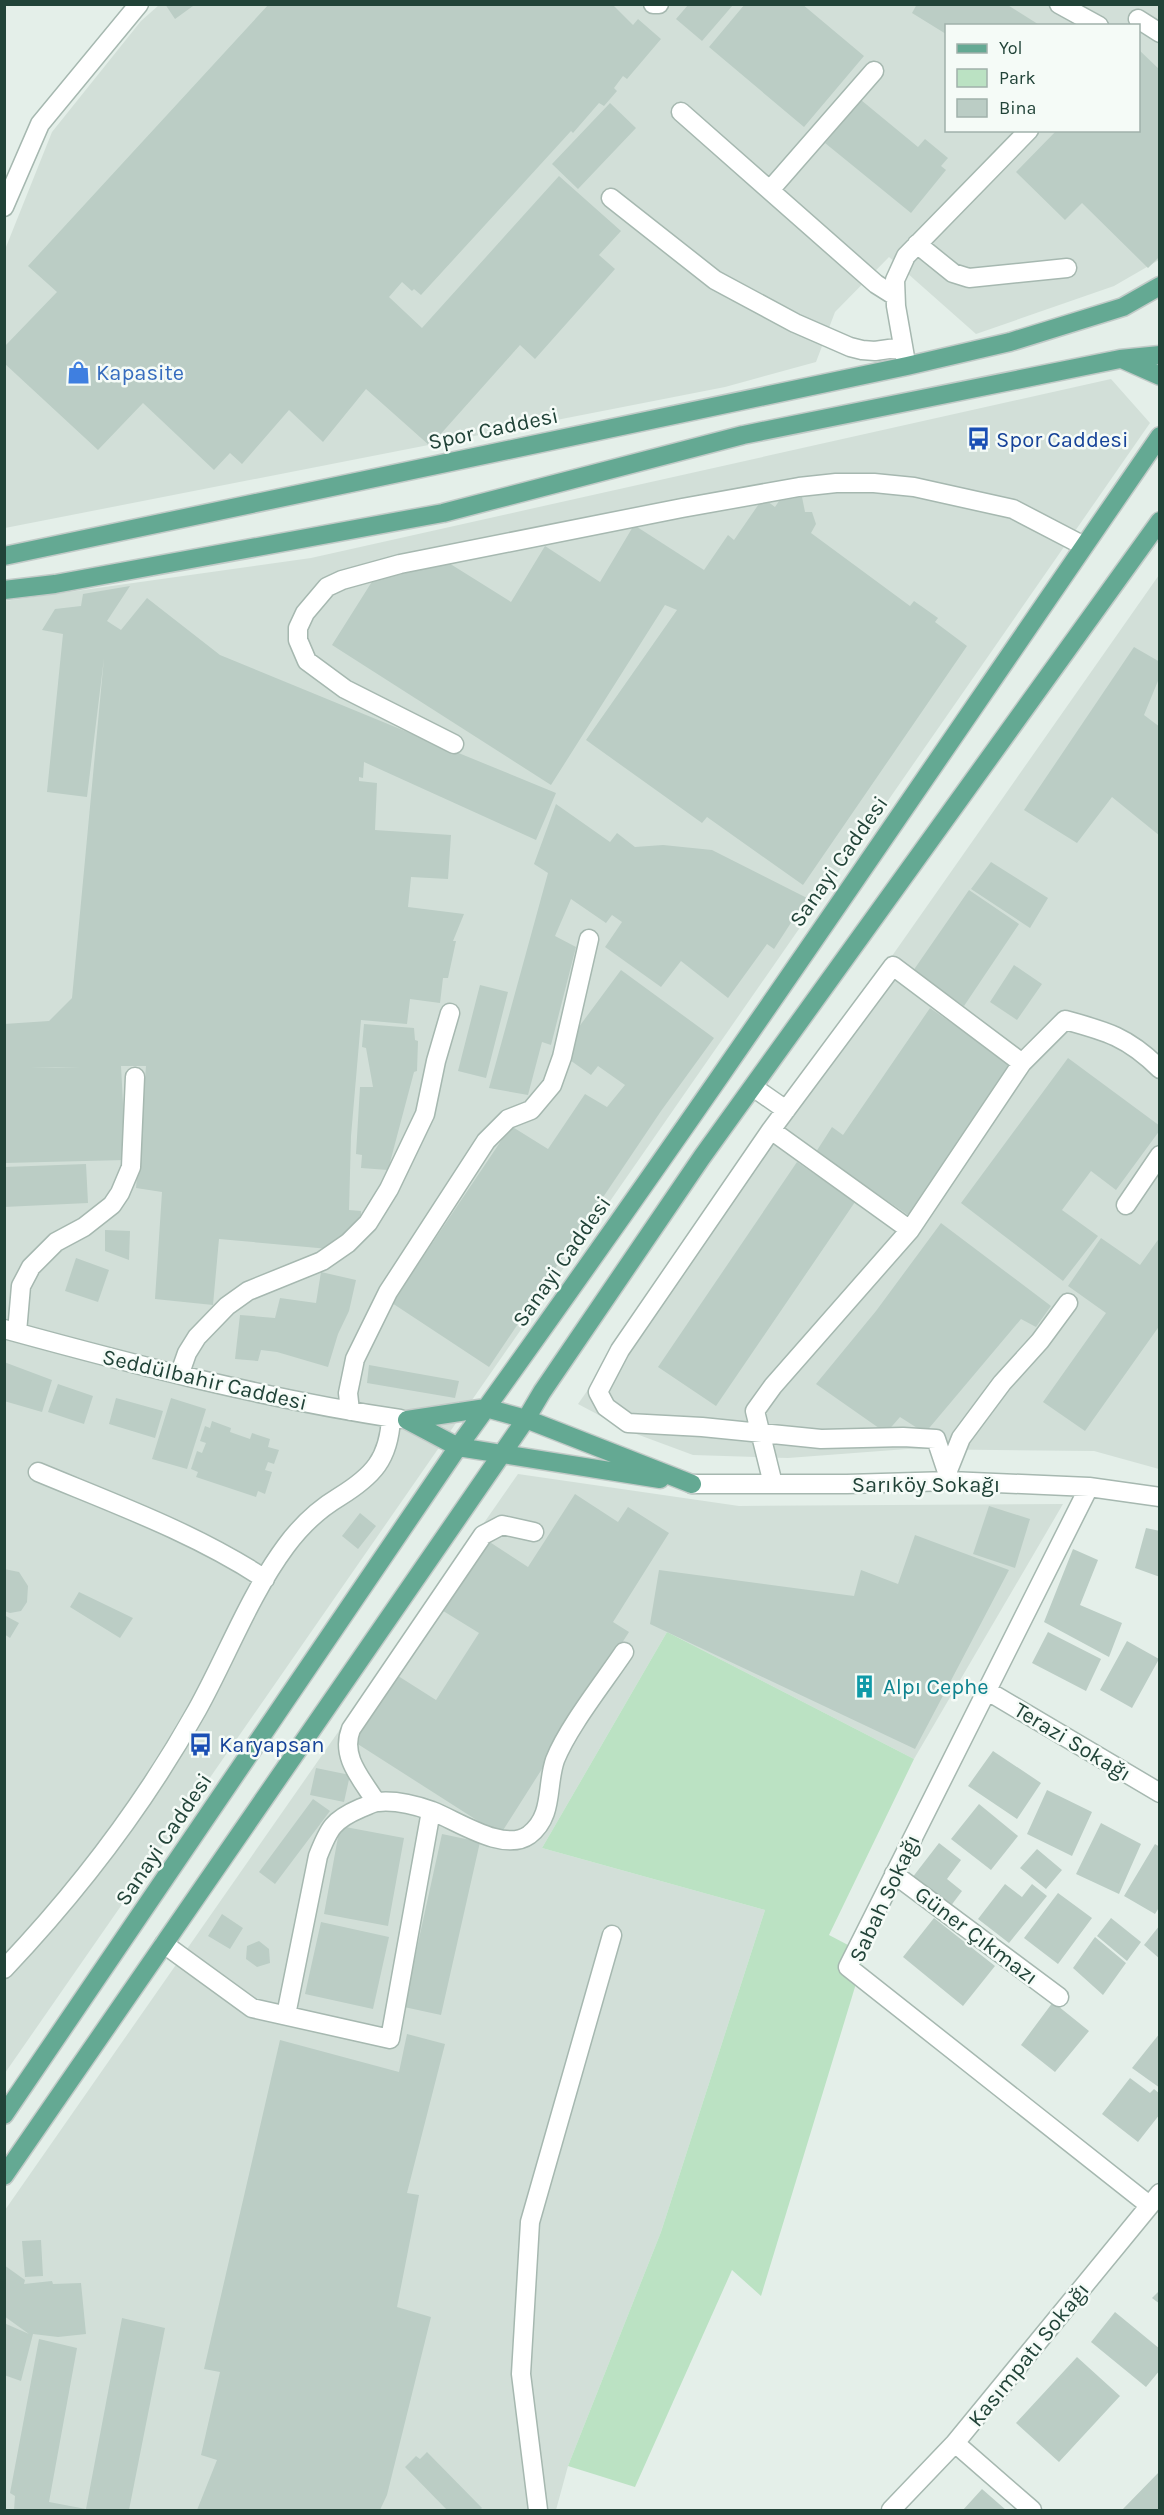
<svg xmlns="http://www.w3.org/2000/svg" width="1164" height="2515" font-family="Karla,sans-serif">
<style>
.built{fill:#d2dfd8;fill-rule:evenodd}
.green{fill:#bbe2c3}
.building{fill:#bbcdc5;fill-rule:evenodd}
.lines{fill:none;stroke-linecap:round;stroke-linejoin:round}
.minor-casing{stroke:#a6b8b0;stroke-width:21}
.major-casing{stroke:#c1cac7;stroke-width:21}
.minor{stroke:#fff;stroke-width:18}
.major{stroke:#64a993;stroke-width:18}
.labels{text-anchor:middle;stroke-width:5;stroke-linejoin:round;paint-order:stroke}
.shop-label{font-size:22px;fill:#366cbe;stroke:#f5fbf7;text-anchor:start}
.street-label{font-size:22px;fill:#214338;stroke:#f5fbf7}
.transit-label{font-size:22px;fill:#164399;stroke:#f5fbf7;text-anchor:start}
.culture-label{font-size:22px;fill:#0d838f;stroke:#f5fbf7;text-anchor:start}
</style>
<rect width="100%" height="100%" fill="#e4efe9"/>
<path class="built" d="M159,5H1159V260L1114,286L976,334L889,257L835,312L816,362L725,387L5,528L4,252L52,132L141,21ZM946,26H1138V130H946Z
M1111,379L1150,423L5,2073V601L311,558Z
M1159,575V1469L1094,1451L907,1449L788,1458L693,1455L631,1432L578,1404Z
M518,1474L739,1506L1063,1504L914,1759L667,1632L542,1848L765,1910L661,2232L568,2466L556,2510H5V2210Z"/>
<path class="green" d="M667,1632L914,1759L829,1935L865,1954L761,2296L732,2270L635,2487L568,2466L661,2232L765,1910L542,1848Z"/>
<path class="building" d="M165,4H192L193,6L175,19Z
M269,4H612L633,25L638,19L661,39L627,79L623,76L614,88L617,91L604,106L599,103L573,133L571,131L421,295L414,289L412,291L402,282L389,297L422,328L559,176L621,231L599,255L615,269L535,359L520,345L430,446L366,389L323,442L289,410L242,464L230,453L214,470L143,403L98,450L4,363V347L57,292L28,266Z
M745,4H802L864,56L804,127L709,47Z
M917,4H1006L1041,26H946V34L912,13Z
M688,5H733L702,41L676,19Z
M1138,49L1160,70V256L1148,268L1082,203L1065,220L1016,172L1057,130H1138Z
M861,100L918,147L925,139L948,158L941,166L946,170L911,213L825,143Z
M610,103L636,128L578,189L552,164Z
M802,497L805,512H812L816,524L811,533L910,606L914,601L938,618L935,622L967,646L803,885L707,817L702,823L586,740L677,610L665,605L551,785L332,645L373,580L440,566L444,560L511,602L545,546L600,582L634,525L704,570L728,535L734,540L763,498L775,507L779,501Z
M130,586L107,621L121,630L147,598L220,655L556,793L536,840L364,762L363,778L359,777V781L377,783L375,830L451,835L448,879L411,877L408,907L464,914L453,941H456L448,978H443L440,1003L410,999L407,1024L361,1020L351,1136L349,1210L361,1211V1222L329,1249L219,1239L213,1305L155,1299L162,1192L136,1188L146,1066H121L126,1160L4,1163V1024L49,1021L72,998L104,658L87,797L47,792L63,634L42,630L55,609L81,606L83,594ZM56,1067H81L30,1068Z
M1134,647L1160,662V676L1144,715L1160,727V836L1112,797L1077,843L1024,810Z
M556,804L610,842L617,833L635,847L663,845L712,850L807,898L774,949L767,944L728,998L681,961L661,987L605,947L622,922L612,915L606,923L571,899L555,936L576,947L551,1045L542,1042L528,1095L489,1088L548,873L534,864Z
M991,862L1048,898L1030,928L971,889Z
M969,890L1019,924L964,1006L913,971Z
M1014,965L1042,984L1017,1020L990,1002Z
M621,970L714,1038L661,1111L489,1367L392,1303L511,1126L548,1149L585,1094L607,1107L625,1085L598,1066L591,1075L567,1058V1043Z
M480,985L508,992L486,1078L458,1071Z
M930,1008L1014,1066L911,1217L816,1152L832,1127L843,1135Z
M364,1024L414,1028L415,1040L418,1041L417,1071L414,1072L388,1170L361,1168L362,1155L356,1154L360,1087H373L366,1048L362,1047Z
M1068,1058L1160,1126V1130L1116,1190L1091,1171L1062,1210L1098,1236L1063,1281L961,1203Z
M797,1162L855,1202L716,1406L658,1367Z
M86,1164L88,1203L4,1207V1167Z
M941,1223L1051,1306L1036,1327L1021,1319L925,1433L900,1417L886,1433L816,1384L876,1311Z
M105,1230L130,1231L129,1260L105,1251Z
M1160,1237V1325L1085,1431L1043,1402L1106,1313L1068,1286L1101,1238L1140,1265Z
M76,1258L109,1270L98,1302L65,1291Z
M321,1272L356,1280L349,1311L338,1334L328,1367L277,1352L261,1350L258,1361L235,1359L240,1315L275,1318L280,1298L316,1303Z
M4,1362L52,1380L42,1412L4,1401Z
M369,1365L459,1381L455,1398L367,1383Z
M58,1384L93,1396L84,1424L48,1412Z
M116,1398L163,1411L155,1438L109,1424Z
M171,1398L206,1409L187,1469L152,1459Z
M212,1421L231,1428L230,1432L250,1439L252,1433L270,1439L268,1447L279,1450L274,1464L268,1462L265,1470L272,1472L265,1494L258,1491L256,1497L196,1477L198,1472L191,1469L197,1451L202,1453L206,1443L200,1441L205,1426L210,1428Z
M575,1494L618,1522L628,1507L669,1533L613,1622L629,1632L500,1835L353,1741L395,1674L436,1700L479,1633L440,1609L485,1539L528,1567Z
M989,1506L1030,1519L1015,1568L973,1554Z
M360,1513L376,1526L358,1549L342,1536Z
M1146,1528L1160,1531V1577L1135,1568Z
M915,1535L1009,1570L915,1749L650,1624L659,1570L854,1596L861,1570L898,1584Z
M1073,1549L1098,1560L1080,1605L1122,1623L1109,1657L1044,1622Z
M4,1569L19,1572L28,1586L27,1602L21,1611L10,1613L4,1611Z
M79,1592L133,1618L120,1638L70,1607Z
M4,1615L19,1623L10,1638L4,1634Z
M1048,1632L1101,1659L1086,1691L1032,1663Z
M1127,1641L1159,1659L1132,1708L1100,1690Z
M993,1751L1041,1783L1017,1819L968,1786Z
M316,1768L350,1775L344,1802L310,1795Z
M1047,1790L1092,1812L1072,1856L1027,1834Z
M313,1799L330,1811L275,1884L259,1872Z
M979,1804L1018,1836L991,1870L951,1839Z
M1101,1823L1141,1844L1119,1894L1076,1874Z
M340,1826L404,1838L388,1926L324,1914Z
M442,1834L480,1842L441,2015L404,2007Z
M939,1843L961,1860L947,1879L962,1891L950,1907L912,1878Z
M1155,1844L1160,1847V1906L1155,1914L1124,1896Z
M1037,1849L1062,1870L1046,1889L1020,1868Z
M1005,1884L1022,1897L1032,1884L1047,1896L1009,1943L978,1919Z
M1058,1893L1092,1918L1058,1964L1024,1938Z
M222,1914L243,1928L230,1949L208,1936Z
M934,1918L995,1966L963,2006L903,1957Z
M1111,1918L1141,1942L1127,1961L1097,1936Z
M321,1922L389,1937L373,2009L305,1994Z
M1160,1925V1959L1144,1945Z
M1095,1937L1126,1963L1103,1995L1073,1968Z
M259,1941L269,1949L270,1963L257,1967L246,1959L247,1946Z
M1053,2002L1089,2031L1055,2072L1021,2045Z
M1160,2033V2088L1132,2068Z
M407,2034L445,2044L407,2193L419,2195L397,2307L431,2317L387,2495L380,2510H197L217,2460L201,2455L220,2372L204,2369L280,2040L399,2072Z
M1130,2078L1150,2093L1154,2089L1160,2094V2114L1138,2142L1102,2114Z
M41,2240L43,2276L25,2277L22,2241Z
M4,2265L25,2280L24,2284L52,2281L53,2284L81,2283L86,2334L58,2337L33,2334L21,2381L4,2375V2323L29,2334L4,2316Z
M1160,2290V2304L1152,2298Z
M1115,2312L1160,2349V2370L1146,2387L1091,2342Z
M122,2318L165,2328L129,2510H14L15,2496L10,2493L39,2339L77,2348L49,2502L86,2509Z
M1077,2357L1120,2396L1059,2462L1016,2423Z
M427,2452L482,2508L480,2510H447L405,2467L416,2456L420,2459Z
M1160,2471V2510H1122Z
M982,2489L1006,2510H963Z"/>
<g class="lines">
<defs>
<path id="minor" d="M653,4H659
M1059,4L1099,26
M1138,19L1160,33
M681,112L876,284L895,296
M770,190L874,71
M611,198L715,280L795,323L850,347L862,350L875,351L903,347
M4,207L40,124L139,4
M917,244L953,273L969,278L1067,268
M905,357L896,306L895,280L906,256L1029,130
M454,744L345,689L307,661L298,640V628L305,613L327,587L342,580L400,564L682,508L799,487L836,483H874L914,487L1013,509L1084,546
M753,1087L786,1110
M771,1130L910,1230
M1126,1205L1160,1155
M4,1329C135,1365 267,1399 400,1419
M17,1332L21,1286L31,1267L56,1242L84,1227L112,1205L120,1193L131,1167L135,1077
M180,1373L187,1353L197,1337L227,1306L248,1291L322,1261L348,1243L368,1223L389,1189L425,1114L436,1061L450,1013
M350,1411L348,1393L355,1359L388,1292L486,1141L508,1119L531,1110L552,1085L562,1057L589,939
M38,1472C115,1504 195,1533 265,1579
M947,1473L961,1438L1002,1383L1040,1341L1068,1303
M950,1481L936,1439L903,1437L821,1439L702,1427L628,1423L606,1407L598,1392L620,1350L771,1130L893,966L1022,1063
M692,1484H847L950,1481L1089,1487L1160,1497
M773,1484L755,1411L773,1386L910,1230L1022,1063L1065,1020C1106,1031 1128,1037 1160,1069
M1089,1487L848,1967L1149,2205
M986,1690L1160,1793
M376,1802C362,1779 340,1757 351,1729L483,1535L502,1525L534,1532
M894,1874L1059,1997
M164,1944L252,2008L390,2039L431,1811
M4,1969C79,1890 144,1805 197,1710C227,1656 249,1596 286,1546C300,1527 319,1509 339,1497C373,1476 389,1459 391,1418
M286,2015L318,1856C329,1828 333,1820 361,1808C367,1806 373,1802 378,1802C397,1800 415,1805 432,1811C458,1821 504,1853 529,1835C554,1816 546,1786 555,1760C568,1727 604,1682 624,1652
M955,2443L1032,2510
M538,2510L521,2374L530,2222L612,1935
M891,2510L955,2443L1160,2193"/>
<path id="major" d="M1124,360L1160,376
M4,556L907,366L1010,342L1123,307L1160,286
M4,590L55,584L443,513L743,435L1120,359L1160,355
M407,1420L486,1408L526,1419L692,1484
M407,1420L458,1447L660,1479
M4,2115L458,1447C698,1115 927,774 1160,436
M4,2176L526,1419L542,1392L702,1157L1160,521"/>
</defs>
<use href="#minor" class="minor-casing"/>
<use href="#major" class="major-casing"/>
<use href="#minor" class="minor"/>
<use href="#major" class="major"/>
</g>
<defs>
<symbol id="shop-bare" viewBox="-9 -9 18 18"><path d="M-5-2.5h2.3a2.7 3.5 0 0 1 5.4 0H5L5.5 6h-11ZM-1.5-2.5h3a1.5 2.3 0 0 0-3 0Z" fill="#3f7fe0" stroke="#f5fbf7" stroke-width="2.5" paint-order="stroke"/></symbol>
<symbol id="bus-bare" viewBox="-9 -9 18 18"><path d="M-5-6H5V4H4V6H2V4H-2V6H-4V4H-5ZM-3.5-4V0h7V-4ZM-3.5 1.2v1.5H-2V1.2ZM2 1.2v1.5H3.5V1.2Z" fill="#1a4fb4" stroke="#f5fbf7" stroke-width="2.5" paint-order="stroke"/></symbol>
<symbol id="building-bare" viewBox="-9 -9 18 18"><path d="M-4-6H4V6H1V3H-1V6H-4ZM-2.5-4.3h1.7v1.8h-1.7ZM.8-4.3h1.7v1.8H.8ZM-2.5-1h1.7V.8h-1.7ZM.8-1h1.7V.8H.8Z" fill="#0f9aa8" stroke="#f5fbf7" stroke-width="2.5" paint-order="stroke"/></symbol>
</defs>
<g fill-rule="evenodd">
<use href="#shop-bare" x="62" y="356" width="33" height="33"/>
<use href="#bus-bare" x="962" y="422" width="33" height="33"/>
<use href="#building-bare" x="848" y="1670" width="33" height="33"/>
<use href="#bus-bare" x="184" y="1728" width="33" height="33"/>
</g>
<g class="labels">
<g class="shop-label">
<text x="96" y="380">Kapasite</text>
</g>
<g class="street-label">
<text transform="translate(493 428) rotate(-12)" y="8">Spor Caddesi</text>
<text transform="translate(838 861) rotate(-55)" y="8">Sanayi Caddesi</text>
<text transform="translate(561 1261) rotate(-55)" y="8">Sanayi Caddesi</text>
<text transform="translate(205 1379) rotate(13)" y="8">Seddülbahir Caddesi</text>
<text x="926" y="1492">Sarıköy Sokağı</text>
<text transform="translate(1073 1741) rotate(31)" y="8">Terazi Sokağı</text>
<text transform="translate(163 1839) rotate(-56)" y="8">Sanayi Caddesi</text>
<text transform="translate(884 1898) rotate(-65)" y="8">Sabah Sokağı</text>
<text transform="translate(977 1935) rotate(37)" y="8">Güner Çıkmazı</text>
<text transform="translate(1028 2354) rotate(-51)" y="8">Kasımpatı Sokağı</text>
</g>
<g class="transit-label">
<text x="996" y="447">Spor Caddesi</text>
<text x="219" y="1752">Karyapsan</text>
</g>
<g class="culture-label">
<text x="883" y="1694">Alpı Cephe</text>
</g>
</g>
<rect width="1164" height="2515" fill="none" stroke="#214338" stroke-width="12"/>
<rect x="945" y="24" width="195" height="108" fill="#f5fbf7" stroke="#a0b1ab" stroke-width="1.5"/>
<rect x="957" y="44" width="30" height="9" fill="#64a993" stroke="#a0b1ab" stroke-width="1.5"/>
<text x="999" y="54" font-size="18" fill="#214338">Yol</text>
<rect x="957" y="69" width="30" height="18" fill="#bbe2c3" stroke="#a0b1ab" stroke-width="1.5"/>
<text x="999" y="84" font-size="18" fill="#214338">Park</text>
<rect x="957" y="99" width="30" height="18" fill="#bbcdc5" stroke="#a0b1ab" stroke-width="1.5"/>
<text x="999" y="114" font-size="18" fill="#214338">Bina</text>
</svg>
